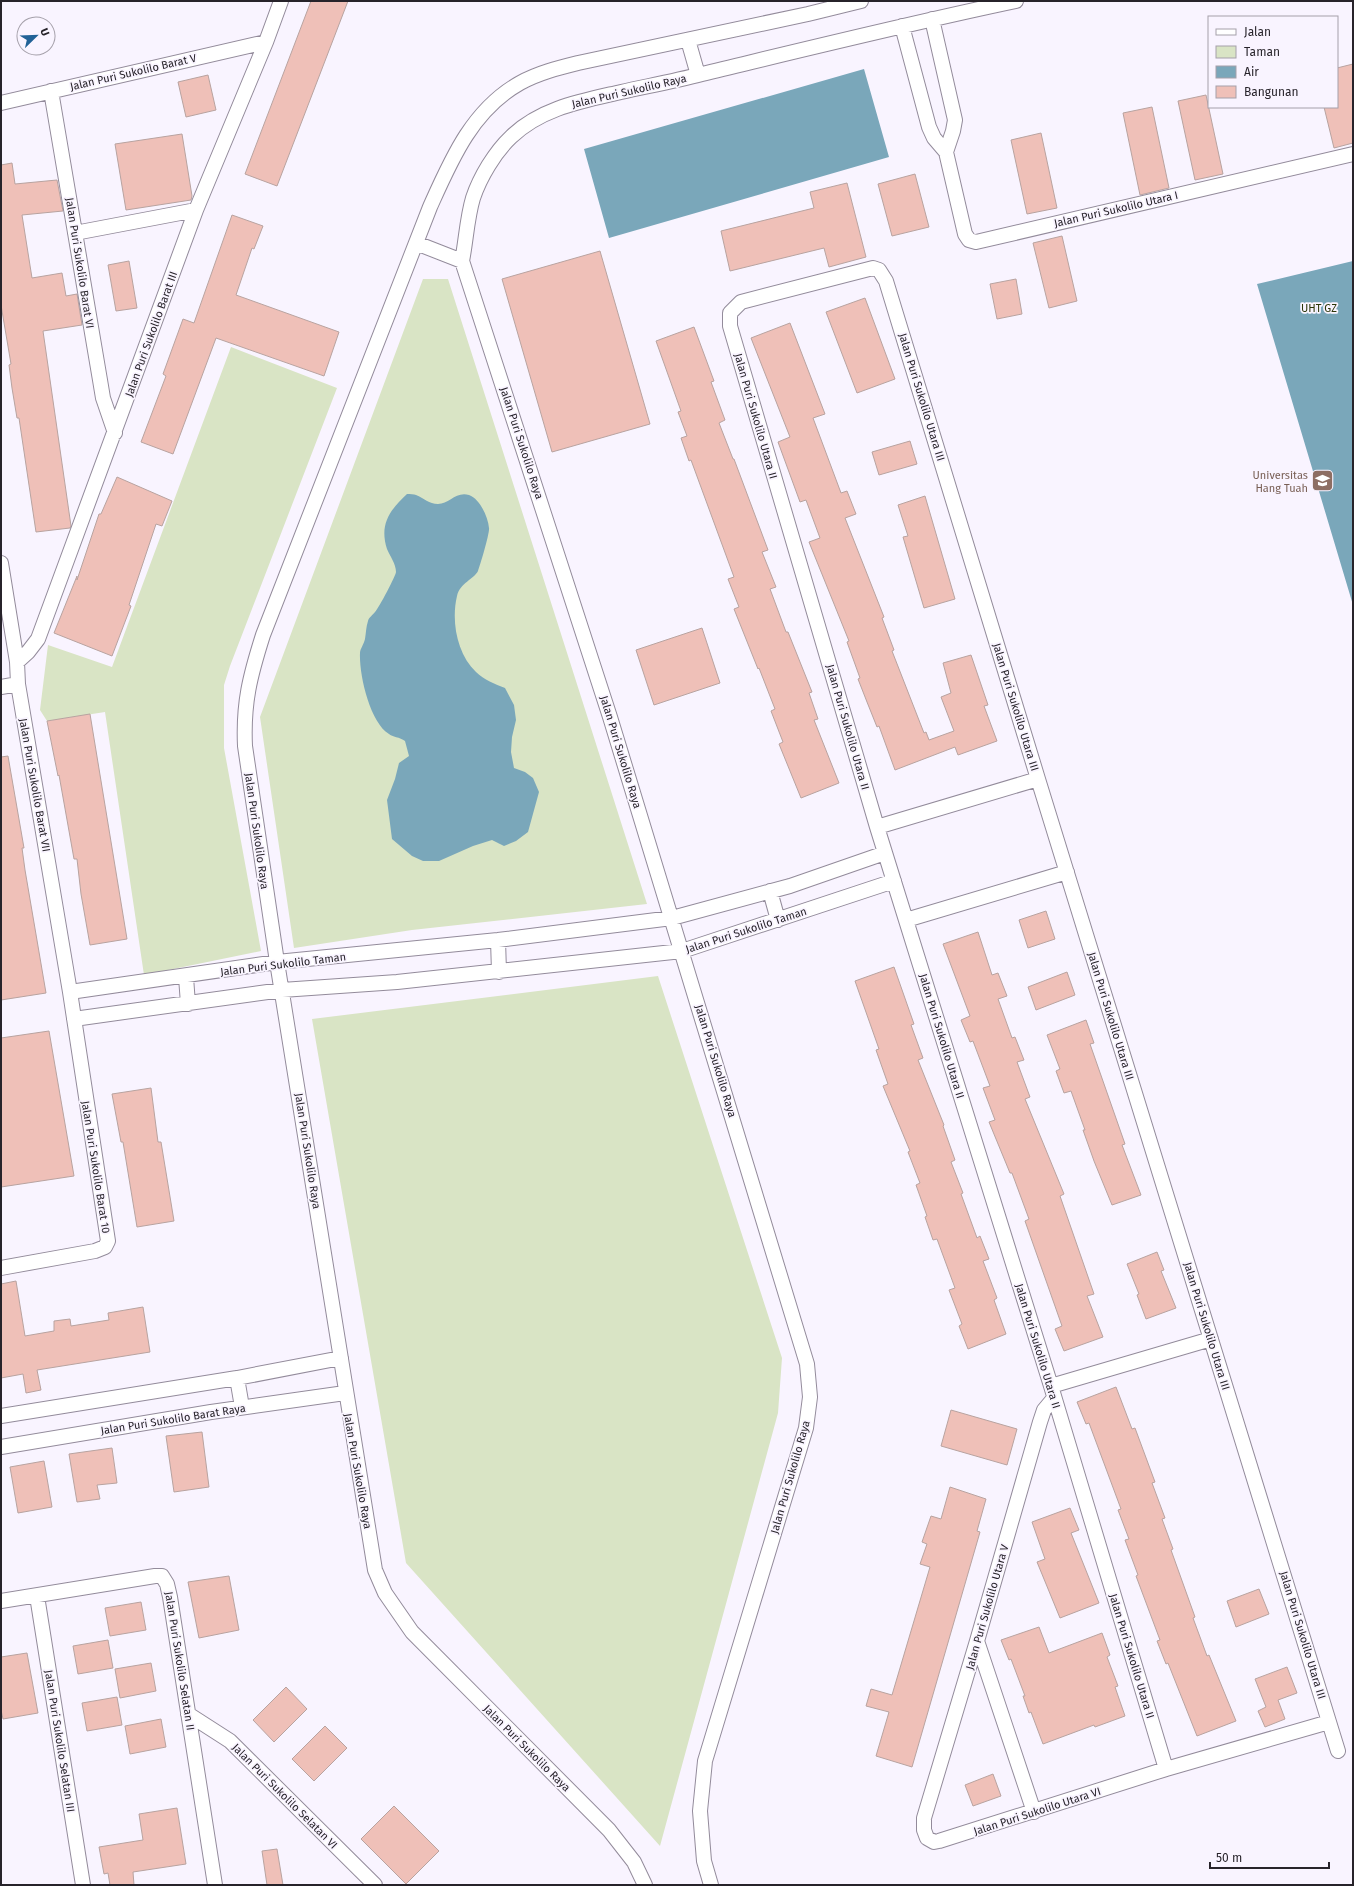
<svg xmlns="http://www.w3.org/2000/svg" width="1354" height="1886" font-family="'Fira Sans',sans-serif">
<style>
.green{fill:#d9e4c5}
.water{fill:#7aa7ba}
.building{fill:#efc0b8;stroke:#b8a3a0}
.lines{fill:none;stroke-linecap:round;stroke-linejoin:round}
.street-casing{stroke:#938b9b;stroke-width:16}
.street{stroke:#fff;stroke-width:14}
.labels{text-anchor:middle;stroke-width:3.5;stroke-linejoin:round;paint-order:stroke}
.street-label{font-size:11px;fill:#27232a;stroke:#f9f4ff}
.park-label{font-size:11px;fill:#2b3608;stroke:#f9f4ff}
.education-label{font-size:11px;fill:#785e54;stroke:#f9f4ff;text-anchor:end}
</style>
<rect width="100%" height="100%" fill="#f9f4ff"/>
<path class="green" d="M423,279H448L647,904L412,930L294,948L260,717Z
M231,347L337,388L230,666L224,685V748L261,951L144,975L105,712L47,721L40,710L48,645L112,667Z
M658,976L782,1358L778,1413L660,1846L406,1563L312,1019Z"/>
<path class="water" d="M864,69L889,157L609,238L584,149Z
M1353,261V605L1257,284Z
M407,494C410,494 414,494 416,495C424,498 429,504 438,504C449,504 456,491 469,495C480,499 488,517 489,528C490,532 480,566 478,571C474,579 460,583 457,596C451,621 457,654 476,672C484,680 495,684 505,688L514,705L516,720L512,737L511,752L514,768L525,772L533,778L539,792L528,832L516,841L504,846L492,840L473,846L439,861H423L412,856L392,839L387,800L395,779L399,763L409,756L405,741C400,737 392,737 389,734C370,722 359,675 360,653C360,649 364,644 365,639C366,633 366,627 368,621C369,617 373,615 375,612C379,608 396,575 396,572C396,564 390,556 387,549C379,524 390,510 407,494Z"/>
<path class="building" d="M311,1H348L277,186L245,174Z
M1353,64V143L1334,148L1324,107H1337V68Z
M208,75L216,110L186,117L178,82Z
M1206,95L1223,174L1195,180L1178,101Z
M1152,107L1169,188L1140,195L1123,113Z
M1041,133L1057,208L1027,214L1011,140Z
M182,134L192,196L191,200L126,210L115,144Z
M12,163L15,184L57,180L63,211L22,215L32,278L62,273L66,296L77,294L82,325L43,331L71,526L70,528L36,532L19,418H17L12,388L9,365L11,364L1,305V165Z
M915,174L929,227L892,236L878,184Z
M847,183L866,257L829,267L824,248L730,271L721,231L814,208L810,192Z
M232,215L263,226L254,249L252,248L236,295L339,332L324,376L216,338L173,454L141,442L166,376L163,374L183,319L194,323Z
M1062,236L1077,301L1049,308L1033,243Z
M600,251L650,424L552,452L502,279Z
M129,261L137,308L116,311L108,265Z
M1016,279L1022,314L997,319L990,284Z
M865,298L895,379L857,393L826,312Z
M790,323L825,414L813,418L841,493L847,491L856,514L845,518L884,617L882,618L894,650L892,651L924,733L926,732L929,740L954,731L941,697L951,693L943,663L971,655L988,705L984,706L997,741L958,755L955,747L895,770L879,726L877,727L867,702L858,679L860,678L847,642L849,641L809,542L820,538L806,500L800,502L778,442L790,437L751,338Z
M694,327L714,381L711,382L725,420L719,423L733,459H734L768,550L762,552L776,587L770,589L786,632H788L812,692L809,693L818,719L814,720L839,783L801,798L779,744L783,742L771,711L775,709L759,668L758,669L734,609L739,607L728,579L734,577L691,460L689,461L681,438L687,436L678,412L681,411L656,341Z
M910,441L917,464L879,475L872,452Z
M117,477L172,501L162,526L156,524L129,605L131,606L112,656L54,633L77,576V580L99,514H101Z
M925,496L955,599L924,608L903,537L908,536L898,505Z
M702,628L720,683L654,705L636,650Z
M90,714L127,939L90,945L81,894L77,859H74L59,775L58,776L47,721Z
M8,756L24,848H22L25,870L46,993L1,1000V757Z
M1046,911L1055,939L1028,948L1019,920Z
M978,932L992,975L998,973L1007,996L998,999L1012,1038L1015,1037L1024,1060L1017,1062L1030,1097L1025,1099L1064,1194L1060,1196L1094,1294L1087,1296L1103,1337L1064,1351L1055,1329L1062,1326L1025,1221L1029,1219L1012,1173H1010L989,1122L995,1120L983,1088L990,1086L973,1041L970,1042L961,1020L970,1016L943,944Z
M894,967L914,1024L911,1025L923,1058L918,1060L944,1125L943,1126L955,1160L951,1162L963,1193L961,1194L977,1238L980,1236L989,1259L983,1261L997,1298L994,1300L1006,1334L968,1349L959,1326L962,1324L949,1290L955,1288L937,1239L933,1240L925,1217L927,1216L916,1185L920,1183L908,1152L910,1151L883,1086L888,1084L876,1050L879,1049L855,981Z
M1067,972L1075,995L1036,1010L1028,987Z
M1086,1020L1094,1043L1090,1044L1125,1144L1122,1145L1141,1195L1112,1205L1094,1161L1083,1130H1085L1071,1091L1064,1093L1056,1071L1060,1069L1047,1035Z
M49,1031L74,1176L1,1187V1038Z
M151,1088L158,1142H161L174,1221L137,1227L123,1142H121L112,1094Z
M1157,1252L1164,1270L1161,1271L1176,1308L1146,1319L1137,1295L1139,1294L1127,1264Z
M16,1281L25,1336L54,1331V1321L70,1319L71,1326L109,1320L108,1313L143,1307L150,1352L37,1370L41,1390L26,1393L23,1374L1,1378V1284Z
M1116,1387L1132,1429L1135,1428L1155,1482L1152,1483L1165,1518L1162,1519L1173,1549L1171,1550L1195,1617L1193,1618L1207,1656L1209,1655L1236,1721L1197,1736L1168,1663L1166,1664L1157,1641L1160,1640L1136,1576L1138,1575L1125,1540L1129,1539L1118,1510L1121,1509L1089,1423L1086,1424L1077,1402Z
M951,1410L1017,1429L1007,1465L941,1446Z
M202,1432L209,1487L174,1492L166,1436Z
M112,1448L117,1483L97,1485L100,1499L77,1502L69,1454Z
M44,1461L52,1507L18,1513L10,1467Z
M950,1487L986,1499L977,1531L980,1532L912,1767L876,1756L889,1712L866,1706L871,1689L892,1695L930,1567L920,1564L927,1544L922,1542L931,1516L941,1519Z
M1070,1508L1079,1530L1071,1533L1099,1603L1060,1618L1037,1562L1045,1559L1032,1522Z
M229,1576L239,1630L199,1638L188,1582Z
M1259,1589L1269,1614L1236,1627L1227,1601Z
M141,1602L146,1630L110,1636L105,1608Z
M1039,1627L1049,1653L1102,1633L1110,1655L1107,1657L1118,1686L1115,1687L1125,1716L1095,1727L1094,1725L1043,1744L1031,1712L1029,1713L1023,1696H1025L1011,1659L1009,1660L1001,1640Z
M108,1640L113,1668L78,1674L73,1646Z
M27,1653L38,1713L3,1719L1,1710V1657Z
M151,1663L156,1691L120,1698L115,1669Z
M1287,1667L1297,1693L1278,1700L1285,1719L1265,1727L1258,1711L1266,1707L1255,1679Z
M286,1687L307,1709L274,1742L253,1720Z
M117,1697L122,1725L87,1731L82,1703Z
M161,1719L166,1747L130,1754L125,1726Z
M325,1726L347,1748L314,1781L292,1759Z
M993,1774L1001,1796L973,1806L965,1785Z
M394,1806L439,1851L406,1884L361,1839Z
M177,1808L186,1864L133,1872L134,1885H110L108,1873L104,1874L99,1847L143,1840L139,1814Z
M277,1849L283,1885H267L262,1851Z"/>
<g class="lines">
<defs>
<path id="street" d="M902,26L929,127L934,138L946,152L953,131L955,120L932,19
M688,40L698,75
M51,91L100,380L103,398L115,433
M1,103L266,42
M946,152L965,234L969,240L976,242L1353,154
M75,233L196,210
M416,243L462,261
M1,563L17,662L18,684L70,992L108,1241L105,1247L95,1251L1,1268
M17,662L28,652L38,639L196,210L266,42L281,1
M1,687L18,684
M877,827L1038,779
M770,891L778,920
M906,920L1067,872
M498,940L499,972
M186,977L188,1004
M70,992L277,962L498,940L672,918L790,886L885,853
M74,1019L282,990L397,982L682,951L894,881
M237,1378L242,1407
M1051,1386L1211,1339
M1054,1398L1044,1410L1040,1422L977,1641L924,1818V1830L927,1838L934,1842L939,1841L1166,1769L1329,1722
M1,1416L237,1378L341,1358
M1,1447L211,1412L345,1393
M37,1596L83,1885
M1,1601L155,1576H162L167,1584L170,1597L215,1885
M977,1641L1034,1812
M188,1714L230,1741L375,1885
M1166,1769L1051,1386L877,827L730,326V313L741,302L873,268L879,270L886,281L1038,779L1338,1751
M645,1885L634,1862L609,1830L412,1632L385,1593L375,1570L277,962L245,746C243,703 250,676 263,635L430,207C451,160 472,110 520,83C538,73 558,68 578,63L808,14L861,1
M711,1885L704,1861L700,1811L705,1761L806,1428L810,1397L807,1364L610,717L462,261C466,241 467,218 473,198C480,177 495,152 511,137C541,108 582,101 621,92C648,86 675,81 702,74C806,49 911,23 1016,1"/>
</defs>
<use href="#street" class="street-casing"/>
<use href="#street" class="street"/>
</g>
<defs>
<symbol id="university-square" viewBox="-11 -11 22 22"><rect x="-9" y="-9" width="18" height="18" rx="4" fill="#8d6e63" stroke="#f9f4ff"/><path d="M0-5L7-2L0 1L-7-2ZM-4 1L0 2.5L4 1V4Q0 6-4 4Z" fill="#fff"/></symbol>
</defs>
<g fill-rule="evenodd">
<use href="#university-square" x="1310" y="468" width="25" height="25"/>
</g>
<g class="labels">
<g class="street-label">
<text transform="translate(133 72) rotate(-13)" y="4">Jalan Puri Sukolilo Barat V</text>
<text transform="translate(629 91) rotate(-13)" y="4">Jalan Puri Sukolilo Raya</text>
<text transform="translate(1116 209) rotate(-13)" y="4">Jalan Puri Sukolilo Utara I</text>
<text transform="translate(80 263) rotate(81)" y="4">Jalan Puri Sukolilo Barat VI</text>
<text transform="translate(151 334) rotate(-70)" y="4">Jalan Puri Sukolilo Barat III</text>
<text transform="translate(922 397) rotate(73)" y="4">Jalan Puri Sukolilo Utara III</text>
<text transform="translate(756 416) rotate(74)" y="4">Jalan Puri Sukolilo Utara II</text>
<text transform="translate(522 443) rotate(72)" y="4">Jalan Puri Sukolilo Raya</text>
<text transform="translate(1016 707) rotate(73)" y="4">Jalan Puri Sukolilo Utara III</text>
<text transform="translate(848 727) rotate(74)" y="4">Jalan Puri Sukolilo Utara II</text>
<text transform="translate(621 752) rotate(73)" y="4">Jalan Puri Sukolilo Raya</text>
<text transform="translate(35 785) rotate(80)" y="4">Jalan Puri Sukolilo Barat VII</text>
<text transform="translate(257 831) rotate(82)" y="4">Jalan Puri Sukolilo Raya</text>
<text transform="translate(746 930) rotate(-18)" y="4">Jalan Puri Sukolilo Taman</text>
<text transform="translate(283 964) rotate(-7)" y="4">Jalan Puri Sukolilo Taman</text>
<text transform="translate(1111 1016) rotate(73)" y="4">Jalan Puri Sukolilo Utara III</text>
<text transform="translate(942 1036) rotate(73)" y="4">Jalan Puri Sukolilo Utara II</text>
<text transform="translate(716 1061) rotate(73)" y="4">Jalan Puri Sukolilo Raya</text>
<text transform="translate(308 1151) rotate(81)" y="4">Jalan Puri Sukolilo Raya</text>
<text transform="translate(96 1167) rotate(81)" y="4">Jalan Puri Sukolilo Barat 10</text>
<text transform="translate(1207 1326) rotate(73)" y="4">Jalan Puri Sukolilo Utara III</text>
<text transform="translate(1038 1346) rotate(73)" y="4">Jalan Puri Sukolilo Utara II</text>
<text transform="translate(173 1419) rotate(-9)" y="4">Jalan Puri Sukolilo Barat Raya</text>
<text transform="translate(358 1471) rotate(80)" y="4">Jalan Puri Sukolilo Raya</text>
<text transform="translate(790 1477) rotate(-74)" y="4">Jalan Puri Sukolilo Raya</text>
<text transform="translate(987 1607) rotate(-74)" y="4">Jalan Puri Sukolilo Utara V</text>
<text transform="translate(1303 1635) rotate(73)" y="4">Jalan Puri Sukolilo Utara III</text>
<text transform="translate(1132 1656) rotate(73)" y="4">Jalan Puri Sukolilo Utara II</text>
<text transform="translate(180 1661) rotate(81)" y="4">Jalan Puri Sukolilo Selatan II</text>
<text transform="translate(60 1741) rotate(81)" y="4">Jalan Puri Sukolilo Selatan III</text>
<text transform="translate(527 1748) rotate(45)" y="4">Jalan Puri Sukolilo Raya</text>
<text transform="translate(285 1796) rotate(45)" y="4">Jalan Puri Sukolilo Selatan VI</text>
<text transform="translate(1037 1811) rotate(-18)" y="4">Jalan Puri Sukolilo Utara VI</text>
</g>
<g class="park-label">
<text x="1319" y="312">UHT GZ</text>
</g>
<g class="education-label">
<text x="1308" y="479">Universitas<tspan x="1308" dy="13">Hang Tuah</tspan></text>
</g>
</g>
<rect width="1354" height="1886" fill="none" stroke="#27232a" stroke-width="4"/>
<rect x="1208" y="16" width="130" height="92" fill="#f9f4ff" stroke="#a5a0aa"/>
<rect x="1216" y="29" width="20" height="6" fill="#ffffff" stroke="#a5a0aa"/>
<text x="1244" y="36" font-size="12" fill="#27232a">Jalan</text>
<rect x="1216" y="46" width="20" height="12" fill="#d9e4c5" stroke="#a5a0aa"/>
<text x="1244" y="56" font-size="12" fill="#27232a">Taman</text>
<rect x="1216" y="66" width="20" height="12" fill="#7aa7ba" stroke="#a5a0aa"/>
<text x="1244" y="76" font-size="12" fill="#27232a">Air</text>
<rect x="1216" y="86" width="20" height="12" fill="#efc0b8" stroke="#a5a0aa"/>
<text x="1244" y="96" font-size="12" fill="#27232a">Bangunan</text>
<g transform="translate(36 36) rotate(67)"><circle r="19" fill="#f9f4ff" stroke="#a5a0aa"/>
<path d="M0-3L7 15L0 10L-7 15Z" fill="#216297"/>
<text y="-6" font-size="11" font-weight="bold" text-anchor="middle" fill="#27232a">U</text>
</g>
<path d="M1210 1862v6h119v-6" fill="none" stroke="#27232a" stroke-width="2"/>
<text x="1216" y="1862" font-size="12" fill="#27232a" stroke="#f9f4ff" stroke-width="3" paint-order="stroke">50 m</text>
</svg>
